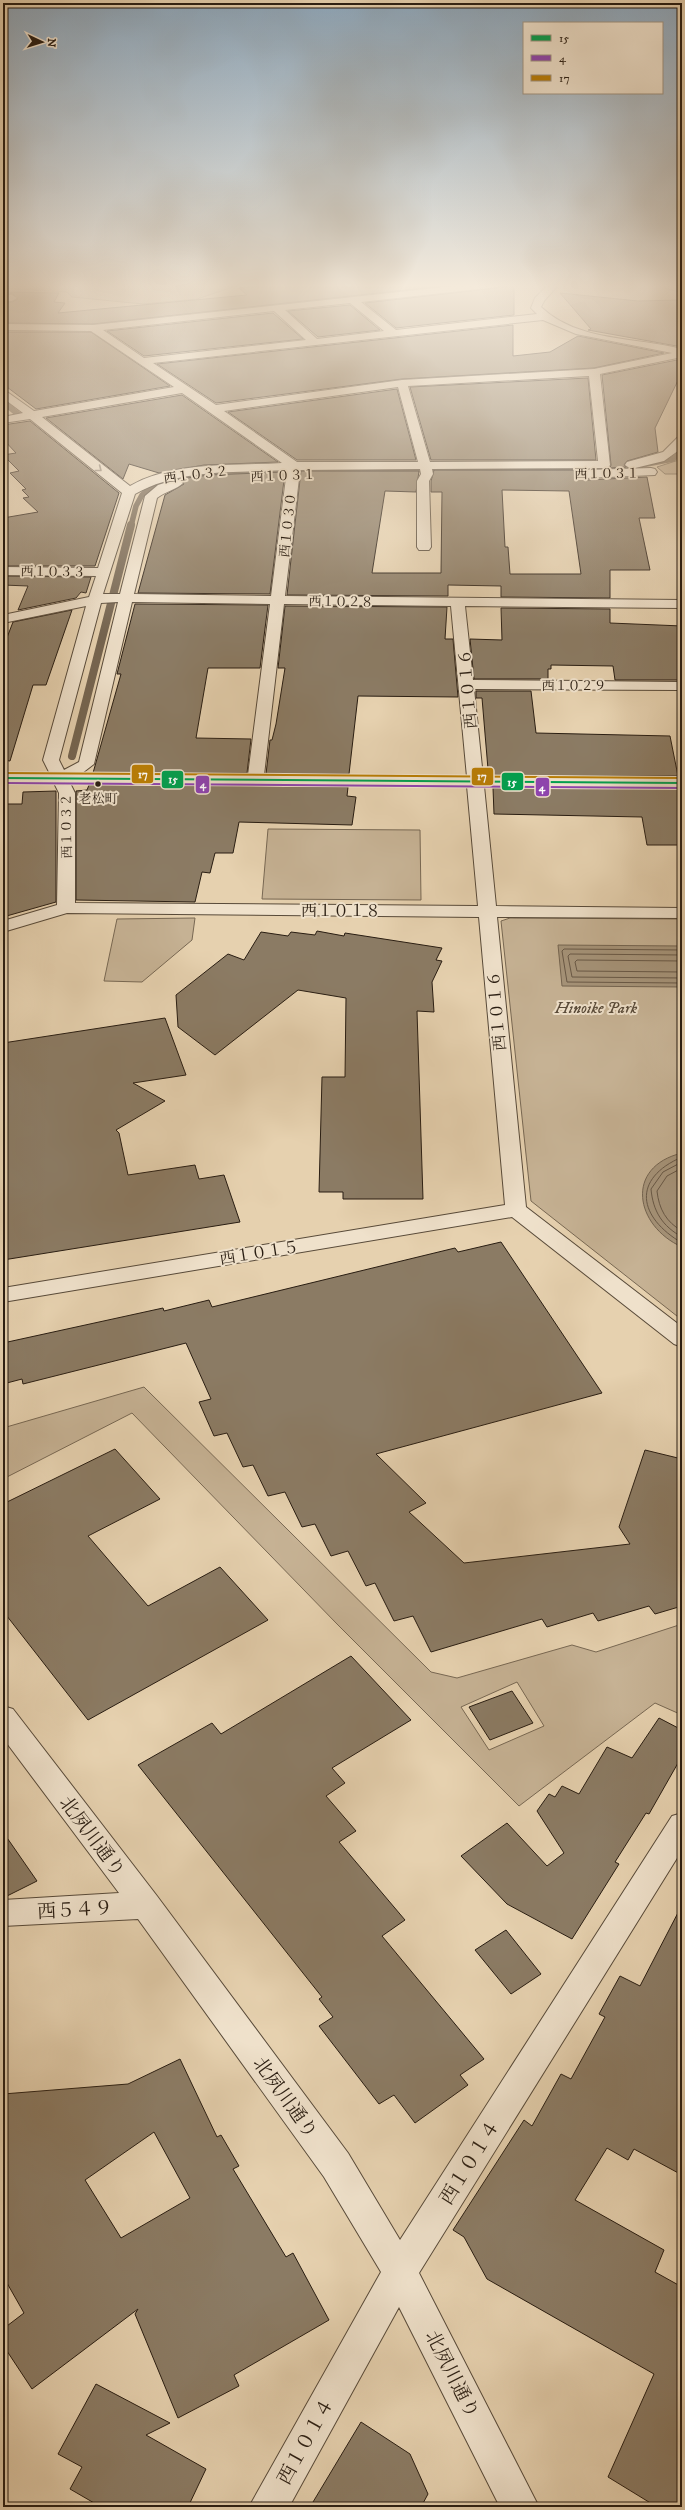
<svg xmlns="http://www.w3.org/2000/svg" width="685" height="2510" font-family="'IM FELL DW Pica','Noto Serif JP',serif">
<style>
.green{fill:#c6b294;stroke:#786853;fill-rule:evenodd}
.water{fill:#a6947a;stroke:#746450}
.lines{fill:none;stroke-linecap:round;stroke-linejoin:round}
.shore{stroke:#685846;stroke-width:1}
.stream-far1{stroke:#746450;stroke-width:5.5}
.stream{stroke:#746450;stroke-width:8}
.building{fill:#8b7b64;stroke:#291d12;fill-rule:evenodd}
.minor-casing{stroke:#584a39;stroke-width:2}
.minor{fill:#efe1cb;fill-rule:evenodd}
.bus-1-casing{stroke:#efe1cb;stroke-width:4}
.bus-2-casing{stroke:#efe1cb;stroke-width:4}
.bus-3-casing{stroke:#efe1cb;stroke-width:4}
.bus-1{stroke:#029f4e;stroke-width:2}
.bus-2{stroke:#8e44ad;stroke-width:2}
.bus-3{stroke:#b97d05;stroke-width:2}
.oneway{stroke:#968978}
.bus-dot{fill:#291d12;stroke:#efe1cb;stroke-width:1.5}
.labels{text-anchor:middle;stroke-width:4;stroke-linejoin:round;paint-order:stroke}
.far-street-label{font-size:13px;fill:#291d12;stroke:#efe1cb}
.far-bus-label{font-size:13px;fill:#291d12;stroke:#efe1cb}
.street-label{font-size:16px;fill:#291d12;stroke:#efe1cb}
.park-label{font-size:16px;font-style:italic;fill:#584a39;stroke:#efe1cb}
.near-street-label{font-size:19px;fill:#291d12;stroke:#efe1cb}
.line-badge{stroke:#efe1cb;stroke-width:1.5}
.badge-label{font-size:11px;text-anchor:middle;font-weight:bold;fill:#fff}
</style>
<rect width="100%" height="100%" fill="#e6d1af"/>
<filter id="stains"><feTurbulence type="fractalNoise" baseFrequency=".005" numOctaves="4"/><feColorMatrix values="0 0 0 0 .2 0 0 0 0 .09 0 0 0 0 .02 0 0 0 .5 -.17"/></filter>
<radialGradient id="worn" r=".72"><stop offset=".6" stop-color="#630" stop-opacity="0"/><stop offset="1" stop-color="#630" stop-opacity=".3"/></radialGradient>
<path class="green" d="M3,284H242L197,299L143,304L72,297L67,292L3,288Z
M682,459V474H665L657,467Z
M268,829L420,830L421,900L262,899Z
M195,918L192,940L142,982L104,981L117,919Z
M510,918L682,919V1320L531,1201L501,921Z
M144,1387L431,1672L457,1678L572,1645L596,1652L682,1624V1715L655,1703L519,1806L337,1624L132,1413L3,1479V1428ZM517,1682L544,1726L489,1750L461,1707Z"/>
<path class="water" d="M558,945L682,946V987L562,986Z
M682,1153V1247C635,1226 624,1167 682,1153Z"/>
<g class="lines">
<path class="shore" d="M682,950L564,949L562,951L567,982L682,983
M682,955L570,954L568,956L572,977L682,978
M682,961L577,960L575,962L577,971L682,972
M682,1157C631,1179 638,1217 682,1243
M682,1162L663,1172L651,1189C653,1211 662,1226 682,1237
M682,1168L667,1176L657,1191C659,1209 666,1222 682,1231"/>
<path class="stream-far1" d="M3,402L19,415
M131,526L136,506L142,495L150,488L192,476L315,470L621,469L673,459L682,452"/>
<path class="stream" d="M72,756L131,525"/>
</g>
<path class="building" d="M277,284H462L93,324L3,323V302H12L18,299L13,294L3,292L59,293L54,302L65,303L58,313L247,295L239,288Z
M503,284H514V315L396,328L365,303L497,288Z
M560,293L638,301L682,300V347L588,330L591,329Z
M350,305L380,330L318,337L288,311Z
M273,313L303,339L144,356L107,331Z
M513,325V356L550,352L578,336L664,353L594,368L402,379L216,403L157,364Z
M3,332H91L170,386L36,409L3,384Z
M682,359V372L655,428L658,452L627,461L624,465L626,467L610,468L611,465L602,375Z
M588,378L596,460H431L410,387Z
M397,389L416,460H297L228,412Z
M182,395L278,462L204,465L159,473L129,464L123,479L46,418Z
M30,421L119,493L95,566H3V518L38,512L23,498L29,497L22,490L26,489L10,473L19,471L3,455L16,453L3,439V425Z
M434,470H584L579,474L586,480L647,477L655,518H639L650,570H610V598L501,597V586L448,585V596L287,595L301,471H419L416,492L385,491L372,573H441L442,492H431V481ZM502,490L569,491L581,574H510L508,547H505Z
M285,472L270,594L138,593L165,495L184,484L180,479L209,475Z
M3,576L91,577L86,593L81,592L76,598L18,610L28,586L3,585Z
M135,604L268,605L260,668H208L196,738L251,739L247,773H93L121,674H117Z
M285,606L447,607L445,639H453L458,697L358,696L349,774H266L270,740H272L276,724L285,668H278Z
M501,608L610,609V623L682,626V680H615L613,666L551,665V669H548V679H474L470,639L502,640Z
M72,610L46,685H33L10,761L3,760V648L13,622Z
M476,691H531L536,733L670,736L678,776H493V769H488L482,698H476Z
M89,785L348,787L347,796L356,797L352,825L239,822L233,853H215L210,873L202,872L195,902L76,900V791L87,790Z
M493,788L680,789L682,845H647L642,817L494,814Z
M56,791V902L3,917V804H22L23,792Z
M317,931L344,936L345,933L442,948L436,960L442,961L432,982L434,1012L417,1011L423,1199H343V1192H319L322,1077H345L346,998L298,990L215,1055L178,1027L176,995L228,954L244,960L261,932L288,936L291,932L315,935Z
M165,1018L186,1075L133,1083L165,1101L116,1130L119,1133L128,1175L195,1165L199,1179L224,1175L240,1222L3,1260V1043Z
M501,1242L602,1393L376,1454L426,1503L409,1512L464,1563L630,1544L619,1527L645,1450L682,1459V1606L655,1614L649,1606L598,1621L593,1613L547,1627L542,1619L431,1652L413,1616L394,1621L375,1583L366,1586L348,1551L331,1556L315,1524L302,1527L285,1492L268,1496L253,1465L243,1467L227,1433L214,1436L199,1402L211,1399L186,1343L23,1384L22,1379L3,1384V1343L163,1308L164,1311L209,1300L212,1307L455,1248L458,1252Z
M115,1449L160,1499L88,1536L148,1606L220,1567L268,1620L88,1720L3,1611V1504Z
M351,1656L411,1720L332,1768L345,1783L326,1796L356,1831L339,1842L405,1920L382,1936L484,2059L460,2075L468,2085L415,2123L394,2095L379,2104L319,2026L333,2017L319,1999L322,1997L138,1765L212,1723L221,1734Z
M512,1691L533,1723L490,1740L469,1707Z
M659,1718L682,1730V1756L649,1814L646,1813L615,1862L619,1864L572,1939L507,1904L461,1856L507,1823L547,1866L564,1853L537,1811L549,1794L555,1797L562,1786L579,1794L607,1747L632,1758Z
M3,1832L37,1881L3,1898Z
M682,1905V2175L634,2149L628,2160L607,2148L575,2200L664,2250L655,2272L682,2287V2507H657L608,2477L654,2374L487,2279L464,2237L453,2230L524,2120L532,2126L561,2074L571,2079L605,2017L599,2014L620,1976L640,1986Z
M506,1930L541,1974L511,1994L475,1950Z
M180,2059L217,2137L221,2135L239,2166L233,2169L286,2257L293,2253L329,2320L234,2375L239,2386L178,2418L135,2314L138,2309L32,2389L3,2345V2329L24,2313L3,2276V2094L128,2084ZM154,2132L190,2198L121,2238L85,2180Z
M96,2384L170,2423L146,2435L206,2469L188,2507H101L70,2489L82,2467L58,2454Z
M361,2422L410,2454L428,2494L421,2507H310Z"/>
<g class="lines">
<defs>
<path id="minor" d="M473,284H502L497,287L361,302L396,330L537,314L531,308L535,298L549,284H559L544,301L541,307C577,342 637,337 682,349V357L600,374L610,465L608,468L432,469L433,474L429,481L431,547L429,550H419L417,547V481L421,474L420,469L300,470L285,596L682,600V608L465,606L473,680L682,682V690L474,689L483,777L682,778V788L484,786L496,906L682,908V918L497,917L526,1207L682,1327V1347L674,1344L512,1217L3,1302V1288L505,1205L479,917L67,913L3,932V921L57,905L59,793L54,783H3V773L50,774L43,760L86,606L3,623V615L89,597L96,576L3,575V567L98,568L122,493L30,419L3,423V417L23,413L3,398V389L34,411L174,387L91,331L3,330V324L93,325ZM350,303L384,331L317,339L285,310ZM274,311L306,340L144,358L103,330ZM543,320L576,334L672,353L594,369L402,380L216,405L153,363ZM589,376L598,461L430,462L408,386ZM398,387L418,462H297L224,411ZM182,393L282,463C232,466 174,461 130,486L42,417ZM287,470L271,596L134,594L157,498C164,492 178,489 183,483L177,479L158,485L145,496L120,594H103L135,494C180,468 237,473 287,470ZM118,602L79,762L64,770L59,760L101,603ZM132,602L270,604L248,775L81,774L94,764ZM284,604L451,606L467,777L264,775ZM70,783L467,786L478,906L75,903V793Z
M663,284L682,286V292L666,288Z
M3,295H12L17,298L12,301H3Z
M682,435V448L664,461L631,469L625,465L627,462L663,452L678,437Z
M651,468L655,469L657,472L655,475L586,478L580,474L586,470Z
M3,1706L13,1709L157,1896L348,2153L400,2240L672,1816L682,1813V1850L419,2273L539,2507H500L399,2307L289,2507H249L381,2272L324,2177L138,1919L3,1926V1900L119,1893L3,1738Z"/>
</defs>
<use href="#minor" class="minor-casing"/>
<use href="#minor" class="minor"/>
<defs>
<path id="bus-1" d="M3,778L682,783"/>
<path id="bus-2" d="M3,783L682,788"/>
<path id="bus-3" d="M3,773L682,778"/>
</defs>
<use href="#bus-1" class="bus-1-casing"/>
<use href="#bus-2" class="bus-2-casing"/>
<use href="#bus-3" class="bus-3-casing"/>
<use href="#bus-1" class="bus-1"/>
<use href="#bus-2" class="bus-2"/>
<use href="#bus-3" class="bus-3"/>
</g>
<defs><path id="oneway-chevron" d="M-2-3.5L2.5 0L-2 3.5" fill="none" stroke-width="1.6" stroke-linecap="round" stroke-linejoin="round"/></defs>
<use class="oneway" href="#oneway-chevron" transform="translate(99 469) rotate(38)"/>
<linearGradient id="sky" x2="0" y2="1"><stop stop-color="#8da7bc"/><stop offset="0.45" stop-color="#f4eadb"/><stop offset="1" stop-color="#f4eadb" stop-opacity="0"/></linearGradient>
<rect width="685" height="635" fill="url(#sky)"/>
<circle class="bus-dot" cx="98" cy="784" r="3.5"/>
<g class="labels">
<g class="far-street-label">
<text transform="translate(607 473) rotate(-1)" y="5">西１０３１</text>
<text transform="translate(196 474) rotate(-7)" y="5">西１０３２</text>
<text transform="translate(283 475) rotate(-2)" y="5">西１０３１</text>
<text transform="translate(287 525) rotate(-84)" y="5">西１０３０</text>
<text transform="translate(53 571) rotate(1)" y="5">西１０３３</text>
<text transform="translate(341 601) rotate(1)" y="5">西１０２８</text>
<text x="574" y="690">西１０２９</text>
<text transform="translate(66 826) rotate(-91)" y="5">西１０３２</text>
</g>
<g class="far-bus-label">
<text x="98" y="803">老松町</text>
</g>
<g class="street-label">
<text transform="translate(467 689) rotate(-95)" y="6">西１０１６</text>
<text x="341" y="916">西１０１８</text>
<text transform="translate(496 1011) rotate(-95)" y="6">西１０１６</text>
<text transform="translate(259 1252) rotate(-9)" y="6">西１０１５</text>
</g>
<g class="park-label">
<text x="596" y="1013">Hinoike Park</text>
</g>
<g class="near-street-label">
<text transform="translate(93 1836) rotate(53)" y="7">北夙川通り</text>
<text transform="translate(75 1909) rotate(-3)" y="7">西５４９</text>
<text transform="translate(286 2097) rotate(54)" y="7">北夙川通り</text>
<text transform="translate(469 2162) rotate(-58)" y="7">西１０１４</text>
<text transform="translate(453 2374) rotate(63)" y="7">北夙川通り</text>
<text transform="translate(305 2441) rotate(-61)" y="7">西１０１４</text>
</g>
</g>
<g class="line-badge">
<rect x="131" y="764" width="23" height="20" rx="4" fill="#b97d05"/>
<rect x="471" y="767" width="23" height="19" rx="4" fill="#b97d05"/>
<rect x="161" y="770" width="23" height="19" rx="4" fill="#029f4e"/>
<rect x="501" y="772" width="23" height="19" rx="4" fill="#029f4e"/>
<rect x="195" y="775" width="15" height="19" rx="4" fill="#8e44ad"/>
<rect x="535" y="777" width="15" height="20" rx="4" fill="#8e44ad"/>
</g>
<g class="badge-label">
<text x="143" y="778">17</text>
<text x="482" y="780">17</text>
<text x="173" y="783">15</text>
<text x="512" y="786">15</text>
<text x="203" y="788">4</text>
<text x="542" y="791">4</text>
</g>
<rect width="685" height="2510" fill="none" stroke="#e6d1af" stroke-width="16"/>
<rect x="4" y="4" width="677" height="2502" fill="none" stroke="#291d12" stroke-width="2"/>
<rect x="8" y="8" width="669" height="2494" fill="none" stroke="#291d12"/>
<rect x="523" y="22" width="140" height="72" fill="#efe1cb" stroke="#a09381"/>
<rect x="531" y="35" width="20" height="6" fill="#029f4e" stroke="#a09381"/>
<text x="559" y="42" font-size="12" fill="#291d12">15</text>
<rect x="531" y="55" width="20" height="6" fill="#8e44ad" stroke="#a09381"/>
<text x="559" y="62" font-size="12" fill="#291d12">4</text>
<rect x="531" y="75" width="20" height="6" fill="#b97d05" stroke="#a09381"/>
<text x="559" y="82" font-size="12" fill="#291d12">17</text>
<g transform="translate(42 42) rotate(94)" stroke="#efe1cb" stroke-width="3" paint-order="stroke">
<path d="M0-3L7 15L0 10L-7 15Z" fill="#291d12"/>
<text y="-6" font-size="11" font-weight="bold" text-anchor="middle" fill="#291d12">N</text>
</g>
<rect width="100%" height="100%" filter="url(#stains)"/>
<rect width="100%" height="100%" fill="url(#worn)"/>
</svg>
